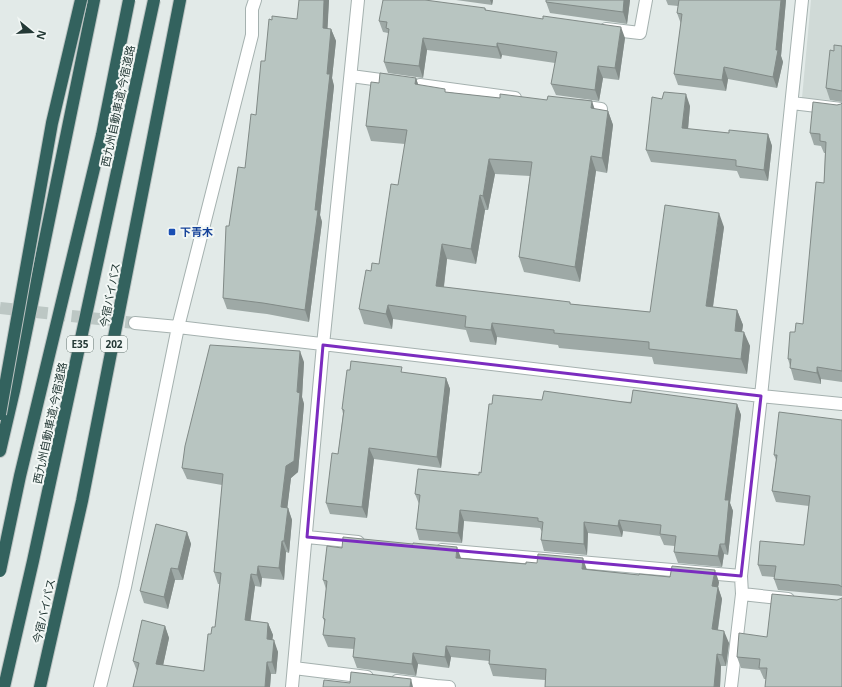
<svg xmlns="http://www.w3.org/2000/svg" width="842" height="687" font-family="'Open Sans','Noto Sans JP',sans-serif">
<style>
.built{fill:#d0dad7}
.lines{fill:none;stroke-linecap:round;stroke-linejoin:round}
.minor-tunnel{stroke:#bcc7c4;stroke-width:12;stroke-dasharray:12 6;stroke-linecap:butt}
.minor-casing{stroke:#a5b1af;stroke-width:14}
.highway-casing{stroke:#bdc4c3;stroke-width:14}
.minor{stroke:#fff;stroke-width:12}
.highway{stroke:#33625e;stroke-width:12}
.highway-bridge-casing{stroke:#bdc4c3;stroke-width:14;stroke-linecap:butt}
.highway-bridge{stroke:#33625e;stroke-width:12}
.wall{fill:#9ea9a6}
.shaded-wall{fill:#818a87}
.building{fill:#b8c5c1;stroke:#818a87}
.marked{fill:none;stroke:#7b2cbf;stroke-width:3;stroke-linejoin:round}
.transit-dot{fill:#1a4fb4;stroke:#f2f7f5;stroke-width:1.5}
.labels{text-anchor:middle;stroke-width:4;stroke-linejoin:round;paint-order:stroke}
.shield{fill:#f2f7f5;stroke:#62726f;stroke-width:1}
.shield-label{font-size:10px;font-weight:bold;fill:#243936}
.street-label{font-size:11px;fill:#243936;stroke:#f2f7f5}
.transit-label{font-size:11px;font-weight:bold;fill:#164399;stroke:#f2f7f5;text-anchor:start}
</style>
<rect width="100%" height="100%" fill="#e2eae8"/>
<path class="built" d="M811,0H842V101L802,98Z"/>
<g class="lines">
<path class="minor-tunnel" d="M0,308L135,323"/>
<defs>
<path id="minor" d="M606,29L640,33L646,0
M351,76L396,82
M420,85L515,98
M792,103L842,109
M579,106L601,109
M135,323L178,327L761,396L842,404
M307,537L358,542
M442,550L741,576
M742,594L788,599
M294,668L367,677
M397,681L436,686V687
M436,686L449,687
M100,687L125,587L178,327L252,35V9L255,0
M292,687L323,345L358,0
M731,687L742,594L741,576L761,396L802,0"/>
<path id="highway" d="M0,451L14,391L94,0
M40,687L82,501L180,0"/>
</defs>
<use href="#minor" class="minor-casing"/>
<use href="#highway" class="highway-casing"/>
<use href="#minor" class="minor"/>
<use href="#highway" class="highway"/>
<defs>
<path id="highway-bridge" d="M0,414L52,123L81,0
M0,571L20,476L102,135L129,0
M4,687L33,561L154,0"/>
</defs>
<use href="#highway-bridge" class="highway-bridge-casing"/>
<use href="#highway-bridge" class="highway-bridge"/>
</g>
<path class="wall" d="M329,0L327,29H331L336,41L332,78L334,86L320,215L322,222L309,322L267,314L227,309L223,298L229,226L245,168L256,115L265,61L297,19Z
M456,0H493L492,5Z
M630,0L627,24L550,13L546,2Z
M666,0H786L781,56L783,62L777,88L728,79L726,91L678,85L674,74L681,24L677,13L678,6L668,5Z
M485,8L486,10L625,38L619,80L603,78L599,101L556,95L551,84L555,63L502,55L501,59L427,50L423,78L388,73L384,62L389,34L388,33L383,32L379,21Z
M842,46V102L830,100L826,88L834,51Z
M416,78L418,85L446,92L608,111L613,125L607,173L596,171L580,282L524,272L519,257L530,176L495,174L488,210H485L476,264L447,259L444,287L571,304L650,312L724,227L713,307L737,310L743,325L742,331L750,346L747,374L654,364L652,357L559,348L558,345L497,337L496,345L470,342L466,330L393,319L392,329L364,324L359,309L371,271L379,264L398,185L405,144L371,141L366,126L379,83Z
M842,103V382L821,379V384L794,380L788,359L795,332L803,324L824,183L825,153H824L821,146L814,145L810,133L837,105L841,104Z
M690,106L688,129L729,133L768,134L772,146L768,181L740,178L737,171L651,162L646,150Z
M304,362L302,397L304,404L298,472L291,478L287,508H288L292,520L289,553L286,552L284,580L262,578L261,587L255,586L250,621L268,623L273,635L272,640L278,652L276,674H271L270,687H133L137,671L133,661L165,626L169,638L163,665L204,671L211,634L215,627L220,584H218L214,572L222,485L187,479L182,468Z
M350,370L404,373L446,378L450,389L441,468L374,459L367,518L330,514L326,503L338,454L343,414L342,409Z
M542,400L737,404L741,415L730,503L733,511L728,555L724,554L722,567L678,563L674,552L675,546L664,545L660,536L623,531L622,537L588,533L587,555L544,551L541,540L542,532L540,528L464,521L462,543L419,540L416,529L419,504L415,494L479,475L481,473L492,404Z
M842,420V596L778,590L774,579V577L762,576L758,565L804,545L809,506L776,502L772,491L776,460L774,455Z
M187,532L191,544L183,580H175L168,609L144,603L140,591Z
M461,558L526,564L587,569L639,575L719,582L718,587L722,599L718,630L729,643L726,666H721L720,687H545V680L493,676L489,664V661L451,657L449,668L418,664L416,676L357,668L353,657L354,649L328,647L323,635L325,623L323,618L326,589L323,580Z
M837,600L766,679H764L760,670L741,668L737,657L767,637Z"/>
<path class="shaded-wall" d="M324,0H329L327,40L323,28Z
M490,0H493L492,5Z
M624,0H630L627,24L623,12Z
M781,0H786L781,56L783,62L777,88L773,77Z
M621,27L625,38L619,80L615,68Z
M331,29L336,41L332,78L334,86L320,215L322,222L309,322L305,310Z
M423,38L427,50L423,78L419,66Z
M497,43L502,55L501,59L497,47Z
M598,66L603,78L599,101L595,90Z
M724,67L728,79L726,91L722,80Z
M416,78L421,93L415,84Z
M686,94L690,106L687,140L682,128Z
M592,101L597,116L591,108Z
M608,111L613,125L607,173L602,158Z
M768,134L772,146L768,181L764,170Z
M591,156L596,171L580,282L575,267Z
M489,159L495,174L488,210L483,196Z
M480,195L485,210L476,264L471,249Z
M719,213L724,227L711,320L706,306Z
M442,244L447,259L442,301L436,286Z
M388,305L393,319L392,329L386,314Z
M737,310L743,325L740,345L735,331Z
M492,323L497,337L496,345L491,330Z
M744,332L750,346L747,374L741,359Z
M300,351L304,362L302,397L304,404L298,472L291,478L286,519L281,507L286,466L297,392Z
M817,367L821,379V384L817,373Z
M446,378L450,389L441,468L437,457Z
M737,404L741,415L730,503L733,511L728,555L725,544V500Z
M369,448L374,459L367,518L362,507Z
M288,508L292,520L289,553L284,541Z
M460,510L464,521L462,543L458,533Z
M619,520L623,531L622,537L618,526Z
M584,522L588,533L587,555L584,544Z
M187,532L191,544L183,580L178,569Z
M282,541L286,552L284,580L279,568Z
M720,544L724,554L722,567L718,556Z
M457,547L461,558H456Z
M583,558L587,570L582,569Z
M258,566L262,578L261,587L257,575Z
M171,568L175,580L168,609L164,597Z
M715,570L719,582L716,598L712,586Z
M251,574L255,586L249,632L245,620Z
M718,587L722,599L716,641L712,629Z
M268,623L273,635L271,651L267,639Z
M165,626L169,638L161,675L156,664Z
M724,631L729,643L726,666L722,655Z
M274,640L278,652L276,674L272,662Z
M446,646L451,657L449,668L445,657Z
M413,653L418,664L416,676L412,664Z
M717,654L721,666L720,687H714Z
M267,662L271,674L270,687H265Z
M411,679L413,687H410Z"/>
<path class="building" d="M299,0H324L323,28L331,29L327,74H330L315,210H318L305,310L263,303L223,298L226,226H229L238,167L245,168L251,114L256,115L261,61H265L269,19L272,20V16L297,19Z
M383,0H425L485,8V10L543,19V16L621,27L615,68L598,66L595,90L551,84L557,52L497,43V47L423,38L419,66L384,62L389,29L386,28L387,22L379,21Z
M546,0H624L623,12L546,2Z
M679,0H781L776,50H778L773,77L724,67L722,80L674,74L682,14L677,13Z
M834,45L842,46V91L826,88L830,50L834,51Z
M380,73L416,78L415,84L445,89V92L500,98V94L547,100L548,96L592,101L591,108L608,111L602,158L591,156L575,267L519,257L532,162L489,159L483,196L480,195L471,249L442,244L436,286L570,302V304L650,312L665,205L719,213L706,306L737,310L735,331L744,332L741,359L649,349V342L554,333V330L492,323L491,330L465,327L466,316L388,305L386,314L359,309L366,270L371,271L372,263L379,264L391,184L398,185L407,130L366,126L371,82L379,83Z
M664,92L686,94L682,128L729,133V130L768,134L764,170L736,166V160L646,150L652,97L662,99Z
M813,102L837,105L841,104L842,103V371L817,367V373L790,368L791,359H788L790,332H795L796,323L803,324L816,182L824,183L826,142L820,141V134L810,133Z
M210,345L300,351L297,392L300,393L294,461L286,466L281,507L288,508L284,541H282L279,568L258,566L257,575L251,574L245,620L268,623L267,639L274,640L272,662H267L265,687H133L139,663L133,661L142,620L165,626L156,664L204,671L208,634H211L212,627H215L221,573L214,572L223,474L182,468L185,446Z
M351,361L402,367L401,372L446,378L437,457L369,448L362,507L326,503L332,453L338,454L344,410L342,409L347,370H350Z
M633,390L737,404L725,500H729L725,544H720L718,556L674,552L676,536L660,534L661,525L619,520L618,526L584,522V544L541,540L543,522L538,521V518L460,510L458,533L416,529L420,495L415,494L418,469L479,475V472L481,473L489,404H492L493,395L542,400L544,391L631,403Z
M779,412L842,420V587L839,585L774,579L776,566L758,565L760,541L804,545L810,496L772,491L777,455H774Z
M156,524L187,532L178,569L171,568L164,597L140,591Z
M343,537L413,544V543L457,547L456,558L526,564V562L537,563L538,554L583,558L582,569L639,575V574L670,577L672,566L715,570L712,586L718,587L712,629L724,631L722,655L717,654L714,687H545L546,669L489,664L490,650L446,646L445,657L413,653L412,664L353,657L355,638L323,635L325,619L323,618L327,581L323,580L327,546L342,548Z
M772,594L837,600L842,598V687H765L767,668H759L760,659L737,657L739,633L767,637Z
M351,672L411,679L410,687H323L324,680L350,683Z"/>
<path class="marked" d="M323,345L761,396L741,576L307,537Z"/>
<rect class="transit-dot" x="168" y="228" width="8" height="8" rx="2"/>
<g class="labels">
<g class="shield">
<rect x="67" y="336" width="26" height="16" rx="3"/>
<rect x="101" y="336" width="26" height="16" rx="3"/>
</g>
<g class="shield-label">
<text x="80" y="348">E35</text>
<text x="114" y="348">202</text>
</g>
<g class="street-label">
<text transform="translate(118 106) rotate(-78)" y="4">西九州自動車道;今宿道路</text>
<text transform="translate(110 295) rotate(-79)" y="4">今宿バイパス</text>
<text transform="translate(50 423) rotate(-78)" y="4">西九州自動車道;今宿道路</text>
<text transform="translate(44 611) rotate(-77)" y="4">今宿バイパス</text>
</g>
<g class="transit-label">
<text x="180" y="236">下青木</text>
</g>
</g>
<g transform="translate(32 32) rotate(108)" stroke="#f2f7f5" stroke-width="3" paint-order="stroke">
<path d="M0-3L7 15L0 10L-7 15Z" fill="#243936"/>
<text y="-6" font-size="11" font-weight="bold" text-anchor="middle" fill="#243936">N</text>
</g>
</svg>
